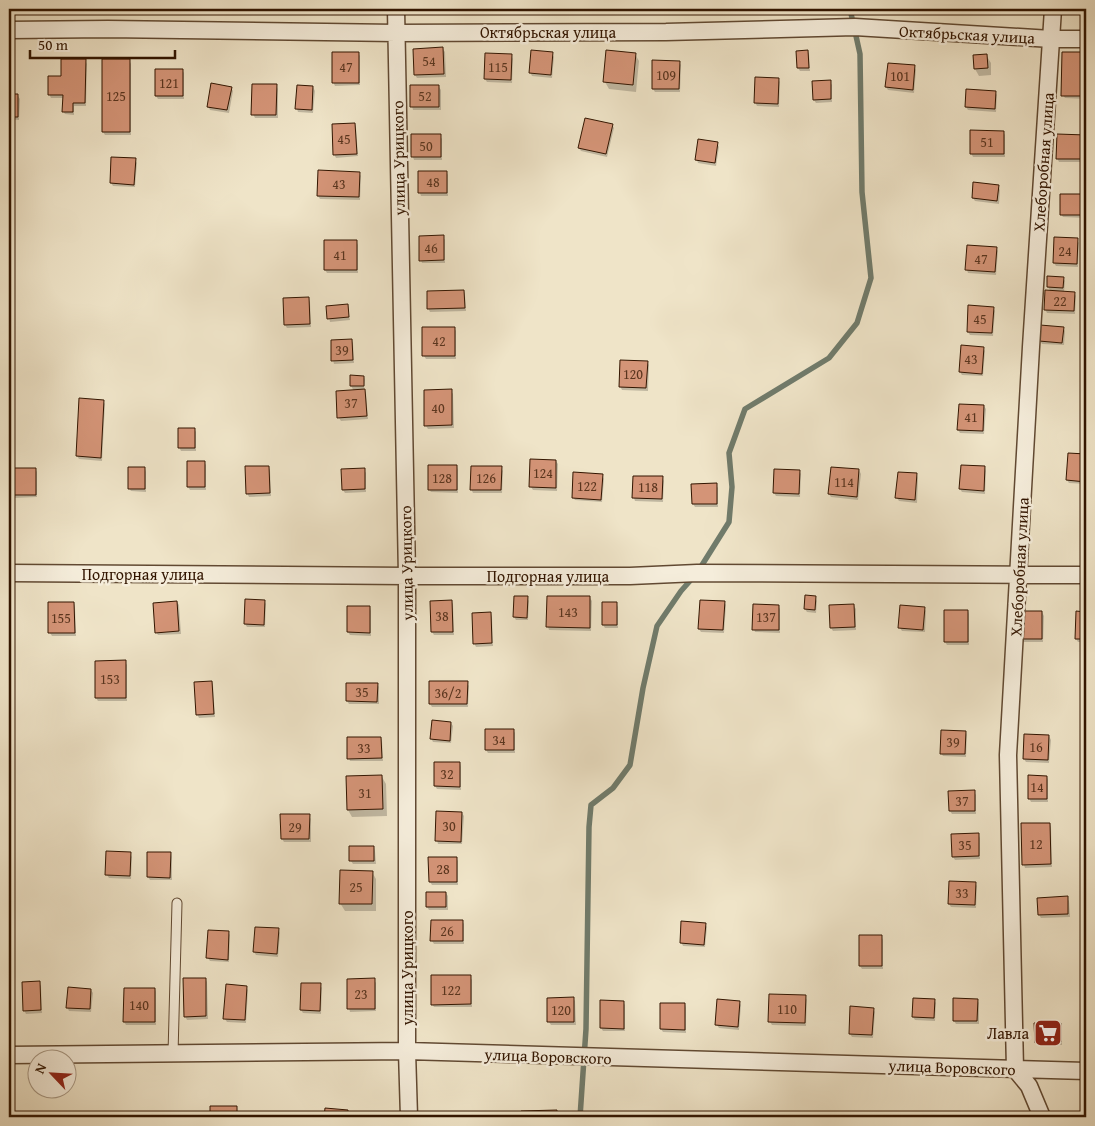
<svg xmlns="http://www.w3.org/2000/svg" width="1095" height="1126" font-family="'Gentium Book Plus',serif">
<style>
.shadow{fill:#0003}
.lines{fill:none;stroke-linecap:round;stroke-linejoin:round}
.stream{stroke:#707b6b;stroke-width:5.5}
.building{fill:#d49477;stroke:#321500}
.service-casing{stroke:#614932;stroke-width:11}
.minor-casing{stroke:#614932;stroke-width:19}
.service{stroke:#f5eddb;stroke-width:9}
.minor{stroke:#f5eddb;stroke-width:16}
.labels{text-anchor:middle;stroke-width:5;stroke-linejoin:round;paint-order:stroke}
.number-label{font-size:14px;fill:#5a351e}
.street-label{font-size:16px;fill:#321500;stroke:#f5eddb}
.poi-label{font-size:16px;fill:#321500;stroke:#f5eddb;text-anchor:end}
</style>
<rect width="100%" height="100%" fill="#efe4c8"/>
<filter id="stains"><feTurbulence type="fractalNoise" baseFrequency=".004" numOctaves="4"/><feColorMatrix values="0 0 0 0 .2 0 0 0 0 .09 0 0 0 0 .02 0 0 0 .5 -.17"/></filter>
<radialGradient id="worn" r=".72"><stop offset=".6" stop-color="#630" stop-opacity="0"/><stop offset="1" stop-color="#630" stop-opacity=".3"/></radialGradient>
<path class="shadow" d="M443,49L445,52L446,77L417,78L415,75Z
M807,51L809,54L810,71H800L798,68Z
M358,53L360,56V85L335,86L333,82Z
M552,54L554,57L552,78L532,76L530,72Z
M635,54L639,61L636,92L609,89L605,82Z
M1063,54H1086V99L1065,98L1063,95Z
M511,55L513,59L512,83L487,82L485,79Z
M986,55L991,63V75L979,76L975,69Z
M85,60L87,64L86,106H74V115L65,114L63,111L64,98H51L49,94L62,77Z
M129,60L131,64V135H105L103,132Z
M679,62L681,65L680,92H655L653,89Z
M914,66L916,70L914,93L888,90L886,87Z
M182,70L184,73V99H158L156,96Z
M778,79L780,82L779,107L757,106L755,102Z
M830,82L832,85V102L816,103L814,100Z
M276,85L278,89V118H255L253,114Z
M313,87L315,91L313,113L298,112L297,109Z
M439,87L441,90V110H413L412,106Z
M231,88L233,91L229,113L210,110L208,106Z
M995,92L997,95L996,112L968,110L966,107Z
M9,96H18L20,99L19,120L9,119Z
M355,124L356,127L358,156L336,158L334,154Z
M612,125L614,128L607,157L581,151L579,148Z
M1003,132L1005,135V157H973L971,153Z
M440,136L442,139V160H414L413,157Z
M1058,136H1086V162H1059L1057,158Z
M717,143L719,147L716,166L698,163L697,160Z
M135,160L137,163L135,187L113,186L111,183Z
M446,172L448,175V196H421L420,193Z
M359,173L361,176L360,200L320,199L318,196Z
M998,186L1000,190L999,204L975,201L973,198Z
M1062,196H1086V218L1063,217L1061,214Z
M443,237L445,240V263H422L421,260Z
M1055,239L1077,240L1079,243L1078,267L1056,266L1054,263Z
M356,241L358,245V273H327L325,270Z
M996,248L998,251L996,275L968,273L967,270Z
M1063,278L1065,281L1064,292L1074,293L1076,296L1075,314L1047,313L1045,309L1051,292L1048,287Z
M464,291L465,295L466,311L430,312L428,308Z
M308,298L310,302L311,327L287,328L285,325Z
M347,305L350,320L330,322L327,307Z
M993,308L995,311L993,336L970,335L968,332Z
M454,328L456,331V359H426L424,356Z
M1063,328L1065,331L1064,345L1042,344L1040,341Z
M351,340L353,343L354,363L334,364L333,360Z
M983,348L985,351L983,376L962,375L960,372Z
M647,362L649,365L648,391L622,390L620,386Z
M351,377H364L365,380L364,389L366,393L368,419L341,421L339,418L354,391L351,386Z
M451,391L453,394L454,428L428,429L426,426Z
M80,400L103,401L105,404L102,461L79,459L77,456Z
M984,406L986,409L984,434L960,433L958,430Z
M194,429L196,432V451H181L179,447Z
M1069,454L1086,455V484L1069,483L1067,480Z
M556,461L558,464L557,491L533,490L531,487Z
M188,462H204L206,465V490H190L188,487Z
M268,467L270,470L271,496L249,497L247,493Z
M457,467L458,470V493L431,492L429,489Z
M501,468L503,471L502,493H473L471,489Z
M985,468L986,471L985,494L962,492L960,489Z
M35,469L37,472V497L14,498L12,494Z
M145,469L146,472V492L131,491L129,488Z
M364,470L366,473V492L345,493L343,490Z
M859,470L861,474L858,500L831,497L829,494Z
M799,471L801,474L800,497L776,496L774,493Z
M602,475L604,479L602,502L575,500L573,497Z
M917,475L918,478L917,503L899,501L897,498Z
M634,477H662L664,481L663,502L635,501L634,498Z
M692,485H716L718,488V507H695L693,504Z
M815,597L817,601L816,613L807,612L805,609Z
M527,598L529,601L528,620H516L514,617Z
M590,598L592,601L591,631L549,630L548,627Z
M264,601L266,604L265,627H247L245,624Z
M451,601L453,604L454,635H434L432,632Z
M177,602L179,605L181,634L158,635L156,632Z
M724,602L726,605L724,633L701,632L699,629Z
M74,603L75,607L76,636H52L50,633Z
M616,603L618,607V628H605L603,625Z
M778,606L780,609V633L755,632L754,629Z
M854,606L856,609V630L833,631L831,628Z
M9,607H13L15,610V636H9Z
M348,607H370L371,611V636L350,635L348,632Z
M924,608L926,611L925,632L902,631L900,628Z
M968,611L969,614V645H947L945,642Z
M1042,612L1044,616L1043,642H1023L1022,639Z
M1077,612L1086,613V642H1078L1076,639Z
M491,614L492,617L493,646L476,647L474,643Z
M96,662H125L127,665V701H98L96,698Z
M212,682L213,685L215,717L199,718L197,714Z
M467,683L469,686L468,707H432L430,704Z
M377,684L379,687V704H349L347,701Z
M451,723L453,726L451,743L433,742L431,738Z
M486,730H513L515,733V753H488L486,750Z
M966,732L967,735L966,757L943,756L941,753Z
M1049,736L1051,740L1049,763L1026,762L1024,759Z
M381,738L382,741L383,761H350L349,758Z
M436,763H460L461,767V790L437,789L435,786Z
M382,777L386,784L387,816L352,817L348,810Z
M1047,777L1048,780V802H1031L1029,798Z
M974,792L976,795V814H952L950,811Z
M462,813L464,816L462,844H438L437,840Z
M309,816L311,819V842H284L282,839Z
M1050,824L1051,827L1052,867L1025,868L1024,865Z
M978,834L980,838V859L955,860L953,857Z
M351,848H374L375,851L376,864H353L351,861Z
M130,853L132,857L131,879L109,878L107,875Z
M171,853L172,857V880H150L148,877Z
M456,858L458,861V885H432L430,882Z
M372,872L376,879V911H345L340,903Z
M975,883L977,886L976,908L951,907L949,904Z
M446,893L448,896V910H429L427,907Z
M1067,898L1069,901L1070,917L1041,918L1039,915Z
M432,921H462L464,924V944H434L432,941Z
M705,924L707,927L705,947L683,946L681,942Z
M256,928L278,929L280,933L278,957L256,955L254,952Z
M228,932L230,935L229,962L210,961L208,958Z
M881,936L883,940V969H862L860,966Z
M470,977L472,980V1007H434L432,1004Z
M205,979L207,982L208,1019L187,1020L185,1016Z
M374,980L376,983V1011L350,1012L349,1008Z
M39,983L41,986L42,1013L26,1014L24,1010Z
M320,985L322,988L321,1014L303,1013L301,1010Z
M246,987L248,990L246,1023L227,1022L225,1019Z
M155,989L156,992V1025H126L124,1022Z
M91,990L93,993L91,1012L69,1011L67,1007Z
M770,996H805L807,1000L806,1026L772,1025L770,1022Z
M573,998L575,1001L576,1025H551L549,1022Z
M934,1000L936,1003L935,1021L915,1020L913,1017Z
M977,1000L979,1003V1024H956L954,1021Z
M623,1002L625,1005V1031H603L601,1028Z
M739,1002L741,1005L739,1030L719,1028L717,1025Z
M662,1004H685L686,1008V1033L663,1032L661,1029Z
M873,1009L875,1012L873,1038L852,1037L850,1034Z
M1060,1024L1062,1027V1045H1038L1036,1042Z
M237,1107L238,1117H212V1108Z"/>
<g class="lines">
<path class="stream" d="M580,1117L586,1029L589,827L591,805L613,788L630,765L643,688L657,626L681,591L697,573L729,522L732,487L729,453L745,409L829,358L857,323L871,278L862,192L860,54L850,9"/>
</g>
<path class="building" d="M443,47L444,74L414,75L413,49Z
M531,50L553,52L551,75L529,73Z
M606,50L636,53L633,85L603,82Z
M808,50L809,68H797L796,51Z
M332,52H359V83H332Z
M1062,52H1086V96H1061Z
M485,53L512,54L511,80L484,79Z
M987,54L988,68L974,69L973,55Z
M61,59H86L85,103H73V112H62L63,95H48V76H61Z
M102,59H130V132H102Z
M652,60L680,61L679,89H652Z
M888,63L915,65L913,90L885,87Z
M155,69H183V96H155Z
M755,77L779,78L778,104L754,103Z
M831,80V99L813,100L812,81Z
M211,83L232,87L227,110L207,107Z
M252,84H277L276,115H251Z
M297,85L313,86L312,110L295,109Z
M410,85H439V107H410Z
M966,89L996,91L995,109L965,107Z
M9,94H18V117H9Z
M585,118L613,124L606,154L578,148Z
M355,123L357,154L333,155L332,124Z
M970,130L1004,131V154H970Z
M411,134H441V157H411Z
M1057,134L1086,135V159H1056Z
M698,139L718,142L715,163L695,160Z
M111,157L136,158L134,185L110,183Z
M318,170L360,172L359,197L317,196Z
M418,171H447V193H418Z
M973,182L999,185L997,201L972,198Z
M1060,194H1086V215H1060Z
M444,235V260L419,261V236Z
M1054,237L1078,238L1077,264L1053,263Z
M324,240H357V270H324Z
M967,245L997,247L995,272L965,270Z
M1047,276L1064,277L1063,288L1047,287Z
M464,290L465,308L427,309V291Z
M1045,290L1075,292L1074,311L1044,310Z
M309,297L310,324L284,325L283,298Z
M348,304L349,317L327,319L326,306Z
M968,305L994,307L992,333L967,332Z
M1040,325L1064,327L1062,343L1039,341Z
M422,327H455V356H422Z
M352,339L353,360L331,361V340Z
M961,345L984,347L982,374L959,372Z
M620,360L648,361L646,388L619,387Z
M350,375L364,376V386H350Z
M365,389L367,416L337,418L336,391Z
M452,389V425L424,426V390Z
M79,398L104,400L101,458L76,456Z
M959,404L984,405L983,431L957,430Z
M178,428H195V448H178Z
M1068,453L1086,454V482L1066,480Z
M530,459L556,460V488L529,487Z
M187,461H205V487H187Z
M428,465H457V490H428Z
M961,465L985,466L984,491L959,489Z
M245,466H269L270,493L246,494Z
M471,466H502L501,490H470Z
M128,467H145V489H128Z
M831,467L859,469L857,497L828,494Z
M10,468H36V495H10Z
M365,468V489L342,490L341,469Z
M774,469L800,470L799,494L773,493Z
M573,472L603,474L601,500L572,498Z
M898,472L917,473L915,500L895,498Z
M633,476H663L662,499L632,498Z
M717,483V504H692L691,484Z
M805,595L816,596L815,610L804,609Z
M514,596H528L527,618L513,617Z
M547,596H590V628L546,627Z
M245,599L265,600L264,625L244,624Z
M452,600L453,632H431L430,601Z
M700,600L725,601L723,630L698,629Z
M177,601L179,631L155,633L153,603Z
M48,602H74L75,633H48Z
M602,602H617V625H602Z
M753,604L779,605V630H752Z
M854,604L855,627L830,628L829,605Z
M900,605L925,607L923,630L898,628Z
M9,606H14V633H9Z
M347,606H370V633L347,632Z
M944,610H968V642H944Z
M1020,611H1042V639H1020Z
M1076,611L1086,612V639H1075Z
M491,612L492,643L473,644L472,613Z
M126,660V698H95V661Z
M212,681L214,714L196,715L194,682Z
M429,681H468L467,704H429Z
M346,683H378L377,702L346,701Z
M432,720L451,722L450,741L430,739Z
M485,729H514V750H485Z
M941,730L966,731L965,754H940Z
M1024,734L1049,735L1048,760L1023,759Z
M347,737H381L382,758L347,759Z
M434,762H460V787L434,786Z
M382,775L383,809L347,810L346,776Z
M1028,775L1047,776V799H1028Z
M975,790V811H949L948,791Z
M436,811L462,812L461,842L435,841Z
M280,814H310L309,839H281Z
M1021,823H1050L1051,864L1022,865Z
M979,833V856L952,857L951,834Z
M349,846H374V861H349Z
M106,851L131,852L130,876L105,875Z
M147,852H171L170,878L147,877Z
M428,857H457V882H429Z
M340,870L373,871L372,904H339Z
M949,881L976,882L975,905L948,904Z
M426,892H446V907H426Z
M1068,896V914L1038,915L1037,898Z
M431,920H463V941H430Z
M681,921L706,923L704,945L680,943Z
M255,927L279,928L277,954L253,952Z
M208,930L229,931L228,960L206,958Z
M859,935H882V966H859Z
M431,975H471V1004L431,1005Z
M183,978H206V1016L184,1017Z
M375,978V1009H347V979Z
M40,981L41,1010L23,1011L22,982Z
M301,983H321L320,1011L300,1010Z
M226,984L247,986L245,1020L223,1019Z
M68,987L91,989L90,1009L66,1008Z
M124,988H155V1022H123Z
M769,994L806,995L805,1023L768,1022Z
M574,997V1022H547V998Z
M913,998L935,999L934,1018L912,1017Z
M953,998L978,999L977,1021H953Z
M717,999L740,1001L738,1027L715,1025Z
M600,1000L624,1001V1029L600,1028Z
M660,1003H685V1030L660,1029Z
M850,1006L874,1008L872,1035L849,1034Z
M1034,1023H1061V1042L1035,1043Z
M210,1106H237V1117H210Z
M325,1108L348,1110V1117H324Z
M557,1110V1117H521V1111Z
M269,1112L297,1114L296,1117H269Z
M152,1114L181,1115V1117H151Z
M367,1114L390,1116L389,1117H366Z"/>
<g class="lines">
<defs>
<path id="service" d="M173,1054L177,903"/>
<path id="minor" d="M396,9L407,576V1051L409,1117
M9,30L108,29L396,33L666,32L855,27L1051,39H1086
M9,573L407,576H630L697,573L1086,575
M9,1055L407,1051L1086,1071
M1042,1117L1029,1086L1015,1069L1008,755L1031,347L1053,9"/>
</defs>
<use href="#service" class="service-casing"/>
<use href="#minor" class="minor-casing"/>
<use href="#service" class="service"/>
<use href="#minor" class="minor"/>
</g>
<defs>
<symbol id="supermarket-square" viewBox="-11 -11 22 22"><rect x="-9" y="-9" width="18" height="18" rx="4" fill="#8f2418" stroke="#f5eddb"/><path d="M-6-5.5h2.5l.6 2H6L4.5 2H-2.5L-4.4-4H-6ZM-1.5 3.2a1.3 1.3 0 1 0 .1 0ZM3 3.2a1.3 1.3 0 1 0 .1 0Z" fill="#fff"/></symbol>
</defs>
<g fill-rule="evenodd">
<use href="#supermarket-square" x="1032" y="1017" width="32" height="32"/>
</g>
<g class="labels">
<g class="number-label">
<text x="429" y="66">54</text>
<text x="346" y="72">47</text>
<text x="498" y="72">115</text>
<text x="666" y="80">109</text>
<text x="900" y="81">101</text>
<text x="169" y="88">121</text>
<text x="116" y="101">125</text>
<text x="425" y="101">52</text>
<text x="344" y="144">45</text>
<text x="987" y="147">51</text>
<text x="426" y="151">50</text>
<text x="433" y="187">48</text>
<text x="339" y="189">43</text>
<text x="431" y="253">46</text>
<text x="1065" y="256">24</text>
<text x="340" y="260">41</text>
<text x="981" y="264">47</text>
<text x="1060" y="306">22</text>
<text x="980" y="324">45</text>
<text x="439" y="346">42</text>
<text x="342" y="355">39</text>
<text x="971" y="364">43</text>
<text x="633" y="379">120</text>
<text x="351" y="408">37</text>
<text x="438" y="413">40</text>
<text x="971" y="422">41</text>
<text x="543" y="478">124</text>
<text x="442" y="483">128</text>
<text x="486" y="483">126</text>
<text x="844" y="487">114</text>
<text x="587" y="491">122</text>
<text x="648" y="492">118</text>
<text x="568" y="617">143</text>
<text x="442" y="621">38</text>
<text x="766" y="622">137</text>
<text x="61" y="623">155</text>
<text x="110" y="684">153</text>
<text x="362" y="697">35</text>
<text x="448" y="698">36/2</text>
<text x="499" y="745">34</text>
<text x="953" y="747">39</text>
<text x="1036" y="752">16</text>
<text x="364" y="753">33</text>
<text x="447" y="779">32</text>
<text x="1037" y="792">14</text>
<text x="365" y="798">31</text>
<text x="962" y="806">37</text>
<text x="449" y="831">30</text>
<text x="295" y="832">29</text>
<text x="1036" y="849">12</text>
<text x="965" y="850">35</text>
<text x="443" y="874">28</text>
<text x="356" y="892">25</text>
<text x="962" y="898">33</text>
<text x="447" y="936">26</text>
<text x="451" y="995">122</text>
<text x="361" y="999">23</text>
<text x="139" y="1010">140</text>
<text x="787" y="1014">110</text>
<text x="561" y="1015">120</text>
</g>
<g class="street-label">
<text x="548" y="38">Октябрьская улица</text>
<text transform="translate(967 34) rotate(3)" y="6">Октябрьская улица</text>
<text transform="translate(398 158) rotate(-91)" y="6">улица Урицкого</text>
<text transform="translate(1043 162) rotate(-86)" y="6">Хлеборобная улица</text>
<text transform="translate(406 563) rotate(-91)" y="6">улица Урицкого</text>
<text transform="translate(1019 567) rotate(-87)" y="6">Хлеборобная улица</text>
<text x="143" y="580">Подгорная улица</text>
<text x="548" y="582">Подгорная улица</text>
<text transform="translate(407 968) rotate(-90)" y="6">улица Урицкого</text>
<text transform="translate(548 1056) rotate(2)" y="6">улица Воровского</text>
<text transform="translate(952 1067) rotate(2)" y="6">улица Воровского</text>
</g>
<g class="poi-label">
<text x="1029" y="1039">Лавла</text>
</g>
</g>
<rect width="1095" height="1126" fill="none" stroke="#efe4c8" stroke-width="30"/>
<rect x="10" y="10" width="1075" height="1106" fill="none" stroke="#321500" stroke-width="2.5"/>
<rect x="15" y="15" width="1065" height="1096" fill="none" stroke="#321500"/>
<g transform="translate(52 1074) rotate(295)"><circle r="24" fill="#f5eddb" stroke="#a79783"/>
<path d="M0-4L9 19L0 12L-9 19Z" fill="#8f2418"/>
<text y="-8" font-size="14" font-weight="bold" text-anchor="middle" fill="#321500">N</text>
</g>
<path d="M30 50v8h145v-8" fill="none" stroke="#321500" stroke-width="2.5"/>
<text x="38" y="50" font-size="15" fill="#321500" stroke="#f5eddb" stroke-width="4" paint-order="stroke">50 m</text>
<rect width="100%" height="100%" filter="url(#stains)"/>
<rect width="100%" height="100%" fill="url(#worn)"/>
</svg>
